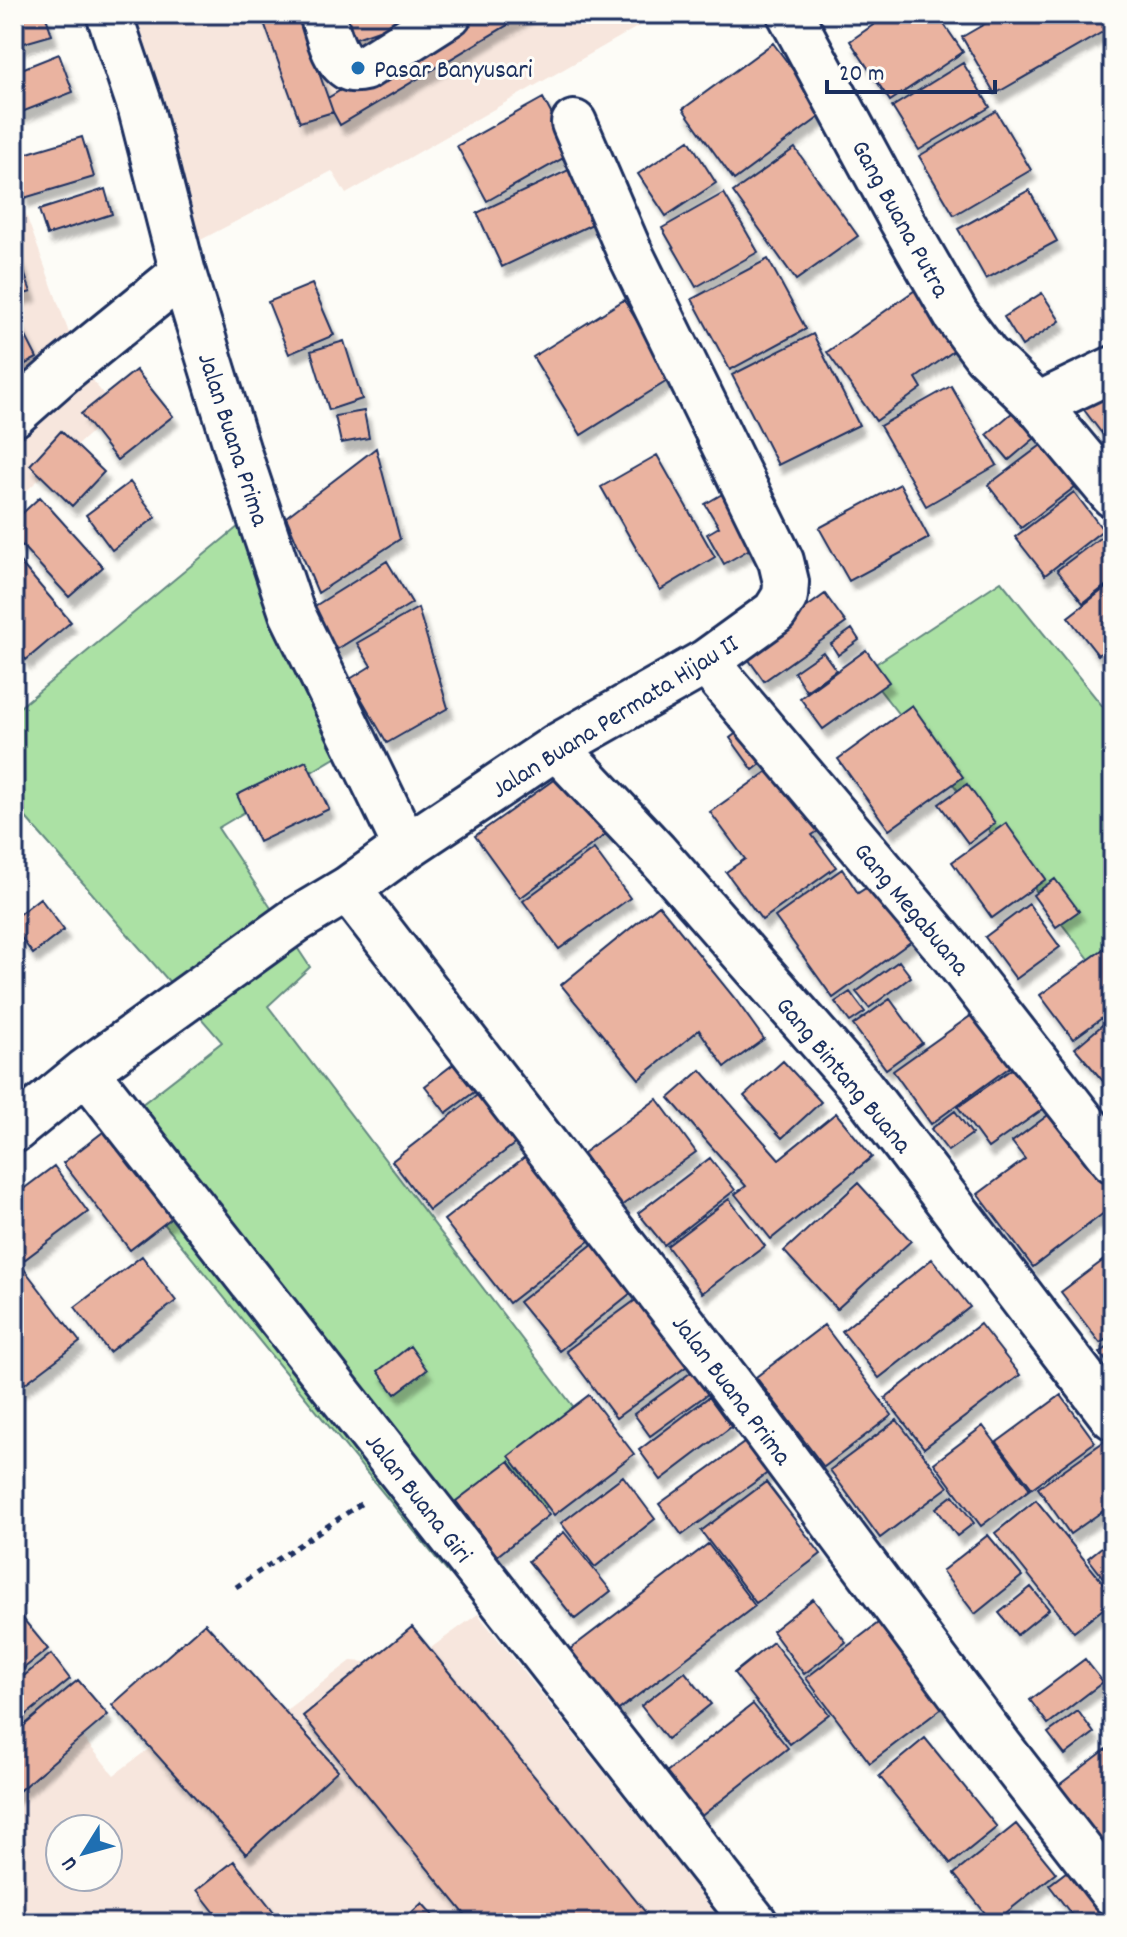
<svg xmlns="http://www.w3.org/2000/svg" width="1127" height="1937" font-family="Dekko,sans-serif">
<style>
.built{fill:#f7e6dd;fill-rule:evenodd}
.green{fill:#abe1a4;stroke:#638881;stroke-width:2}
.building{fill:#eab3a0;stroke:#1b2f5e;stroke-width:2;filter:url(#shadow)}
.lines{fill:none;stroke-linecap:round;stroke-linejoin:round}
.minor-casing{stroke:#1b2f5e;stroke-width:50}
.path{stroke:#1b2f5e;stroke-width:5;stroke-dasharray:6 6;stroke-linecap:butt}
.minor{stroke:#fdfcf7;stroke-width:44}
.poi-dot{fill:#1f6fb2;stroke:#fdfcf7;stroke-width:3}
.labels{text-anchor:middle;stroke-width:6;stroke-linejoin:round;paint-order:stroke}
.poi-label{font-size:26px;fill:#1b2f5e;stroke:#fdfcf7;text-anchor:start}
.street-label{font-size:26px;fill:#1b2f5e;stroke:#fdfcf7}
</style>
<defs>
<filter id="shadow"><feDropShadow dx="5" dy="9" stdDeviation="2" flood-color="#0004"/></filter>
</defs>
<rect width="100%" height="100%" fill="#fdfcf7"/>
<filter id="ink" filterUnits="userSpaceOnUse"><feTurbulence type="fractalNoise" baseFrequency=".0125" numOctaves="2"/><feDisplacementMap in="SourceGraphic" scale="16" xChannelSelector="R" yChannelSelector="G"/><feConvolveMatrix kernelMatrix="1 2 1 2 8 2 1 2 1" color-interpolation-filters="sRGB"/></filter>
<g filter="url(#ink)">
<path class="built" d="M110,14H660L346,194L332,171L191,245Z
M14,182L81,366L116,410L14,502Z
M478,1614L724,1923H14V1655L114,1775L237,1682L265,1726L351,1661L407,1665ZM60,1829H108V1877H60Z"/>
<path class="green" d="M268,502L348,750L218,828L310,967L268,1006L614,1460L449,1574L96,1140L222,1042L14,804V712Z
M1001,581L1113,719V961L1100,973L865,671Z"/>
<path class="building" d="M14,14H45L52,35L14,46Z
M261,14H298L333,112L300,122Z
M332,14H424L342,43Z
M464,14H526L340,125L333,112L328,98Z
M889,14H937L963,52L890,101L850,41Z
M1002,14H1113V26L995,94L962,37Z
M773,43L825,113L734,180L683,109Z
M59,54L73,92L14,115V72Z
M963,63L990,107L919,150L892,107Z
M543,98L572,153L487,201L457,146Z
M996,111L1031,170L954,215L919,156Z
M82,137L94,177L24,198L14,164V157Z
M689,140L716,183L666,216L638,174Z
M795,148L858,236L796,280L733,192Z
M577,166L603,219L502,267L477,213Z
M105,189L112,214L47,235L39,210Z
M1029,190L1057,241L986,279L958,229Z
M724,193L758,252L696,287L662,228Z
M14,244L31,292L14,297Z
M768,259L806,329L730,370L692,299Z
M312,284L334,335L289,354L268,302Z
M921,286L962,345L916,378L922,388L876,421L827,352Z
M1042,293L1060,321L1022,346L1004,317Z
M624,300L672,378L581,435L533,357Z
M14,313L37,358L14,370Z
M813,334L859,425L778,465L732,375Z
M344,341L362,399L329,410L311,351Z
M136,370L173,416L117,460L81,414Z
M1113,381V448L1081,406Z
M951,386L997,465L926,506L880,426Z
M1026,401L1048,427L1009,460L987,434Z
M364,411L369,438L341,443L335,416Z
M61,431L104,472L72,506L30,465Z
M1056,434L1088,477L1021,528L988,485Z
M376,448L400,539L318,593L286,517Z
M657,455L715,557L660,590L601,487Z
M130,482L156,517L112,550L86,515Z
M900,484L929,538L849,581L819,528Z
M736,486L767,539L724,564L707,534L719,527L705,504Z
M1074,492L1103,530L1045,575L1015,537Z
M40,497L103,567L69,597L14,537V521Z
M1105,534L1113,543V580L1083,603L1057,570Z
M14,555L71,622L26,660L14,646Z
M387,561L412,603L334,651L310,609Z
M1113,582V644L1098,655L1068,617Z
M825,594L846,623L764,681L744,653Z
M418,608L448,708L387,743L350,679L371,666L357,643Z
M852,629L859,640L838,655L831,644Z
M866,650L889,682L823,729L800,698Z
M823,652L836,670L806,691L794,672Z
M912,705L963,777L889,830L838,759Z
M748,724L770,757L753,770L730,738Z
M306,761L329,809L259,842L237,795Z
M775,766L820,830L812,835L836,867L762,920L726,872L745,859L710,812Z
M566,771L609,832L520,898L475,836Z
M967,784L995,823L968,843L939,804Z
M1006,823L1046,879L992,918L952,862Z
M594,849L630,898L559,949L523,901Z
M842,869L858,893L875,882L916,938L833,998L775,917Z
M1055,879L1079,911L1056,927L1033,895Z
M40,898L64,930L33,954L14,928V918Z
M1029,904L1060,947L1016,979L985,937Z
M659,905L736,1000L764,1039L725,1067L699,1030L639,1079L561,985Z
M1109,945L1113,951V1010L1073,1039L1040,995Z
M899,961L911,977L869,1008L856,992Z
M850,992L865,1012L850,1022L835,1002Z
M890,999L922,1043L886,1069L853,1025Z
M976,1012L1014,1064L931,1124L893,1071Z
M1113,1016V1093L1075,1048Z
M468,1053L489,1081L446,1113L425,1086Z
M783,1061L821,1102L782,1138L744,1096Z
M1016,1066L1046,1107L988,1148L958,1107Z
M701,1070L779,1159L836,1113L872,1157L771,1239L735,1194L746,1186L669,1098Z
M480,1093L517,1142L429,1210L392,1161Z
M657,1099L696,1152L621,1206L583,1153Z
M1055,1110L1113,1188V1206L1033,1267L978,1194L1025,1159L1012,1142Z
M955,1111L972,1134L948,1151L931,1129Z
M107,1129L174,1216L130,1250L63,1163Z
M535,1149L599,1233L509,1303L444,1220Z
M710,1158L735,1190L664,1245L638,1213Z
M54,1166L88,1212L24,1260L14,1247V1196Z
M858,1183L911,1241L837,1309L784,1251Z
M729,1199L765,1246L702,1293L667,1246Z
M603,1236L642,1284L559,1351L519,1302Z
M1113,1253V1334L1100,1343L1061,1292Z
M14,1256L80,1342L19,1388L14,1382Z
M142,1256L176,1301L109,1352L75,1307Z
M932,1259L970,1307L879,1378L842,1331Z
M648,1291L698,1358L616,1418L566,1351Z
M980,1324L1020,1375L924,1448L885,1398Z
M824,1325L892,1415L824,1467L756,1377Z
M1113,1343V1370L1100,1353Z
M410,1346L427,1370L395,1394L378,1371Z
M693,1371L709,1393L650,1436L634,1414Z
M589,1395L634,1454L554,1515L509,1456Z
M1061,1395L1095,1442L1032,1488L997,1442Z
M709,1397L731,1427L661,1480L639,1450Z
M897,1420L948,1487L880,1538L830,1470Z
M983,1426L1030,1489L981,1526L934,1463Z
M751,1438L773,1469L682,1535L659,1504Z
M1109,1438L1113,1444V1504L1070,1534L1038,1488Z
M509,1461L549,1515L497,1556L456,1501Z
M623,1476L655,1519L595,1567L561,1523Z
M766,1482L821,1554L756,1603L701,1531Z
M953,1495L974,1523L957,1536L936,1508Z
M1036,1500L1113,1595V1601L1074,1632L995,1533Z
M564,1532L611,1591L575,1619L528,1561Z
M988,1535L1022,1576L975,1614L942,1571Z
M1113,1538V1590L1088,1558Z
M708,1544L755,1606L616,1712L569,1650Z
M1031,1587L1049,1609L1017,1635L999,1613Z
M813,1599L846,1642L804,1674L772,1631Z
M15,1609L48,1649L14,1676V1610Z
M886,1617L950,1702L870,1763L806,1678Z
M205,1623L338,1770L246,1854L112,1705Z
M412,1627L647,1914L635,1923H472L303,1716Z
M773,1642L829,1714L790,1744L734,1673Z
M51,1654L70,1679L14,1725V1684Z
M1085,1659L1103,1682L1048,1724L1030,1700Z
M685,1672L711,1704L667,1739L641,1706Z
M78,1680L108,1715L14,1795V1734Z
M753,1704L788,1748L690,1825L655,1781Z
M1078,1711L1094,1733L1065,1755L1048,1733Z
M925,1738L997,1827L951,1864L879,1776Z
M1113,1744V1857L1059,1785Z
M1016,1824L1056,1873L993,1923L954,1874Z
M234,1861L281,1921L279,1923H223L197,1890Z
M1075,1865L1113,1915V1923H1078L1049,1885Z
M422,1903L440,1923H400Z"/>
<g class="lines">
<defs>
<path id="minor" d="M109,14L141,109L183,273L238,452L292,613L406,847
M322,14C327,29 334,63 351,69C355,70 360,69 364,68L449,14
M790,14L901,219L956,315L986,355L1038,405L1113,495
M1038,405L1113,369
M14,414L65,369L183,273
M706,662L954,956L1113,1160
M556,747L655,852L861,1087L1113,1417
M348,889L730,1384L1000,1747L1113,1893
M86,1071L755,1923
M14,1130L86,1071L296,920L348,889L406,847L556,747L706,662L775,612L785,596L786,582L781,561L630,253L574,123"/>
</defs>
<use href="#minor" class="minor-casing"/>
<path class="path" d="M236,1587L362,1503"/>
<use href="#minor" class="minor"/>
</g>
</g>
<circle class="poi-dot" cx="358" cy="68" r="8"/>
<g class="labels">
<g class="poi-label">
<text x="374" y="77">Pasar Banyusari</text>
</g>
<g class="street-label">
<text transform="translate(902 218) rotate(61)" y="9">Gang Buana Putra</text>
<text transform="translate(235 439) rotate(72)" y="9">Jalan Buana Prima</text>
<text transform="translate(614 715) rotate(-32)" y="9">Jalan Buana Permata Hijau II</text>
<text transform="translate(913 908) rotate(50)" y="9">Gang Megabuana</text>
<text transform="translate(845 1074) rotate(50)" y="9">Gang Bintang Buana</text>
<text transform="translate(733 1389) rotate(53)" y="9">Jalan Buana Prima</text>
<text transform="translate(420 1497) rotate(52)" y="9">Jalan Buana Giri</text>
</g>
</g>
<rect width="1127" height="1937" fill="none" stroke="#fdfcf7" stroke-width="48"/>
<rect x="24" y="24" width="1079" height="1889" fill="none" stroke="#1b2f5e" stroke-width="3" filter="url(#ink)"/>
<g transform="translate(84 1853) rotate(233)"><circle r="38" fill="#fdfcf7" stroke="#a3aaba" stroke-width="2"/>
<path d="M0-6L14 30L0 20L-14 30Z" fill="#1f6fb2"/>
<text y="-12" font-size="22" font-weight="bold" text-anchor="middle" fill="#1b2f5e">U</text>
</g>
<path d="M827 80v12h168v-12" fill="none" stroke="#1b2f5e" stroke-width="4"/>
<text x="839" y="80" font-size="24" fill="#1b2f5e" stroke="#fdfcf7" stroke-width="6" paint-order="stroke">20 m</text>
</svg>
